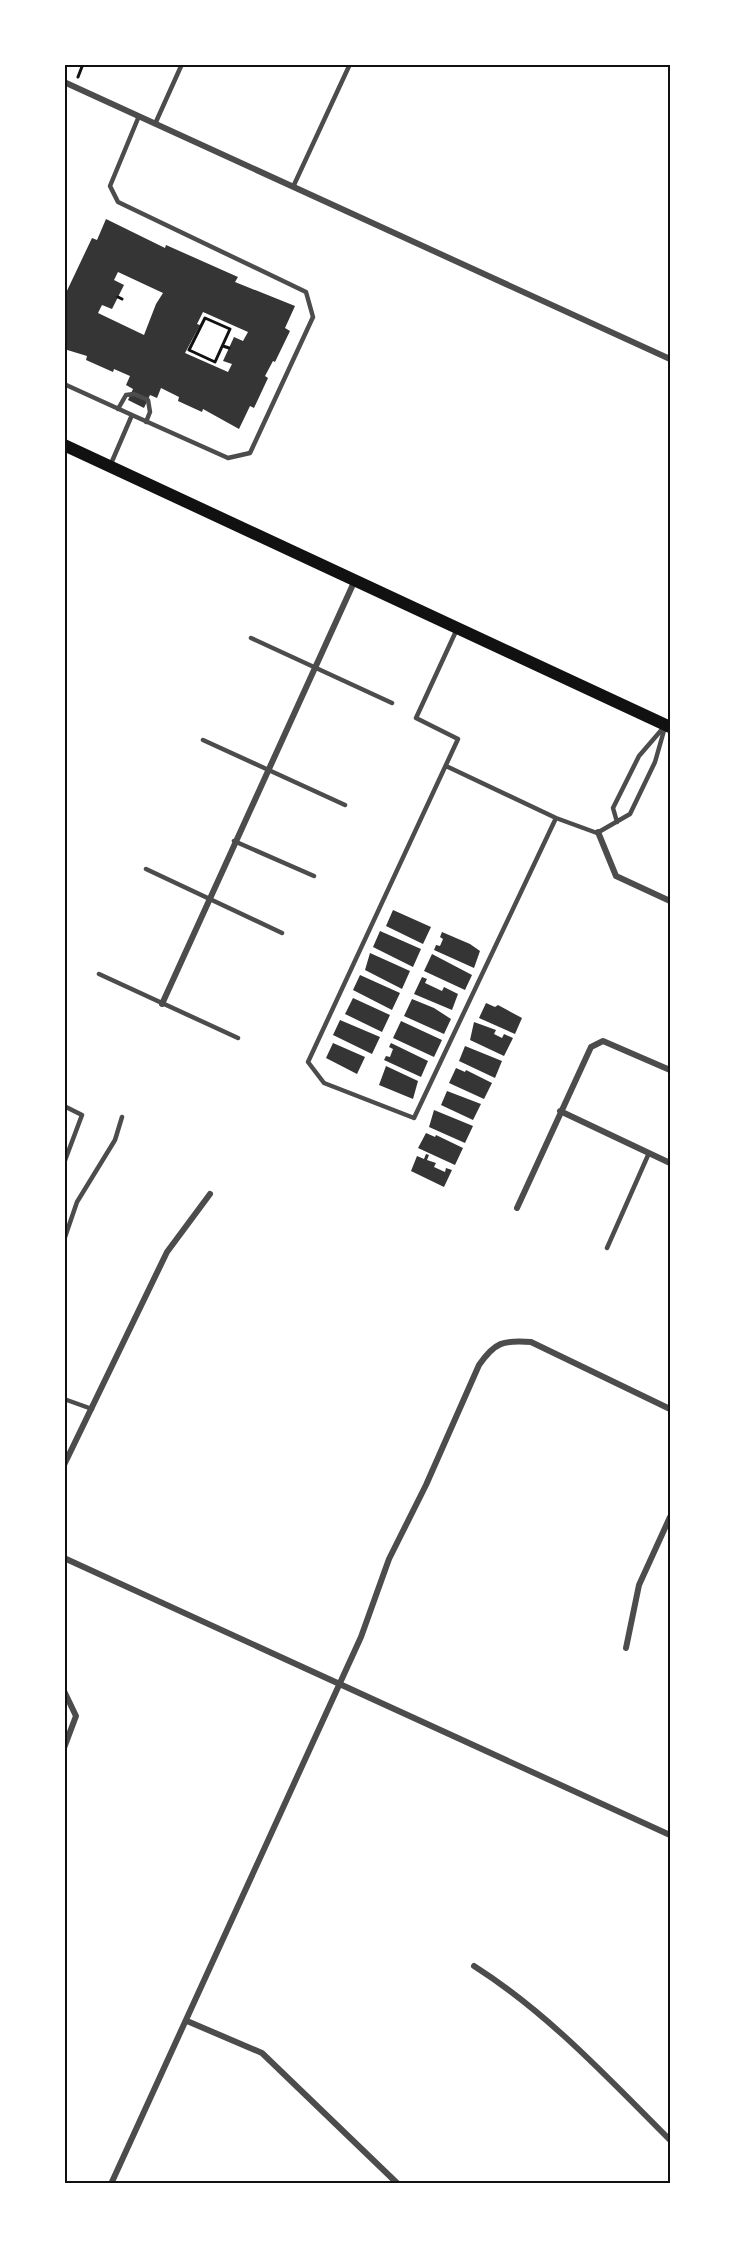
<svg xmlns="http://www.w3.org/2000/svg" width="735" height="2248" font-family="'IBM Plex Serif',serif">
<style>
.building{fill:#353535;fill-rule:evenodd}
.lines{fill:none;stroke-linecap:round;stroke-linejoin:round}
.path{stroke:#111;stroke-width:3}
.service{stroke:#4c4c4c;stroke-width:4.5}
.minor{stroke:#4c4c4c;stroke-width:6}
.secondary{stroke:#111;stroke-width:12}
.neatline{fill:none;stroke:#111;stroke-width:2}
</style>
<rect width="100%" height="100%" fill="#fff"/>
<path class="building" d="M106,219L165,248L166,245L238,277L235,282L295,306L285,328L290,331L275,362L273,361L265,376L268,378L254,408L250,406L239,429L203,409L202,412L178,401L179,397L161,388L157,398L150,395L144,408L128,400L133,389L126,385L130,376L114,369L113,372L86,360L87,356L64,349V297L92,238L97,240ZM118,272L163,293L156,304L144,335L98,313L102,305L112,309L124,285L114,280ZM203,312L248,332L243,341L234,337L223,361L232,364L228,372L185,353L200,325L197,324Z
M393,910L431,927L423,944L386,926Z
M380,931L421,949L413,967L373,947Z
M442,932L470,944L480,951L474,968L434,950L436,945L440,946L443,939L440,937Z
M370,953L410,971L402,989L365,970Z
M432,954L472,975L465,990L424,971Z
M360,975L400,993L392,1010L353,990Z
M422,977L427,979L425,983L442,991L444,987L458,994L452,1010L414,994Z
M353,998L390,1015L382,1032L345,1014Z
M412,999L434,1008L451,1019L444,1034L404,1016Z
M486,1003L495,1007L498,1005L522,1018L515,1034L479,1018Z
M340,1020L380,1037L372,1054L333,1035Z
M401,1021L442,1040L434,1057L393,1038Z
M474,1022L496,1030L494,1034L502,1038L504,1034L513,1038L504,1056L470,1040Z
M333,1043L365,1057L357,1074L326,1058Z
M391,1043L428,1061L421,1077L384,1060L386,1056L390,1057L393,1049L389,1047Z
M465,1046L502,1061L495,1078L459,1061Z
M386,1066L418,1081L413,1099L379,1085Z
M456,1068L465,1072L466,1070L492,1083L484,1099L449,1083Z
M447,1091L481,1104L473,1120L441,1105Z
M434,1110L473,1126L465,1143L429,1127Z
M426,1133L435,1137L436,1135L463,1148L455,1165L418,1148Z
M426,1154L429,1155L427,1160L436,1163L434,1167L445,1172L446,1168L452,1170L444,1187L411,1171L417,1156L424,1159Z"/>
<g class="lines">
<path class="path" d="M78,77L83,64
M118,297L122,299
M205,318L230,329L215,362L189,350Z
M223,346L229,348"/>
<path class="service" d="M155,124L182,64
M293,187L350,64
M64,384L132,415
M118,409L126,395L134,394L148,400L150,412L146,422
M110,466L132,415L228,458L250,453L313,317L306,292L118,202L110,186L139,116
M457,629L416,718L458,739L308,1062L324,1083L414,1118L556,818
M251,638L392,703
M203,740L345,805
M446,766L556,818L597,833L630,814L655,762L665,727
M617,822L613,808L639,756L664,727
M234,841L314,876
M146,869L282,933
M99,974L238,1038
M64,1106L82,1115L64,1163
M64,1240L77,1202L115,1140L122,1117
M607,1248L649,1153
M64,1399L92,1409"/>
<path class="minor" d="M64,82L670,359
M598,832L616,876L670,901
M162,1004L355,580
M560,1111L670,1163
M517,1208L591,1047L603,1041L670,1070
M64,1465L167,1252L210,1194
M64,1558L670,1835
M626,1648L639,1585L670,1517
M64,1691L76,1716L64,1748
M474,1966C548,2013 608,2078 670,2140
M187,2021L262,2053L398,2184
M111,2184L361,1637L389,1559L426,1485L479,1365C495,1342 503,1340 531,1342L670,1409"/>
<path class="secondary" d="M64,445L670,727"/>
</g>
<rect width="735" height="2248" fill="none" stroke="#ffffff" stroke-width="132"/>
<rect x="66" y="66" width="603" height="2116" class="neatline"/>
</svg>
